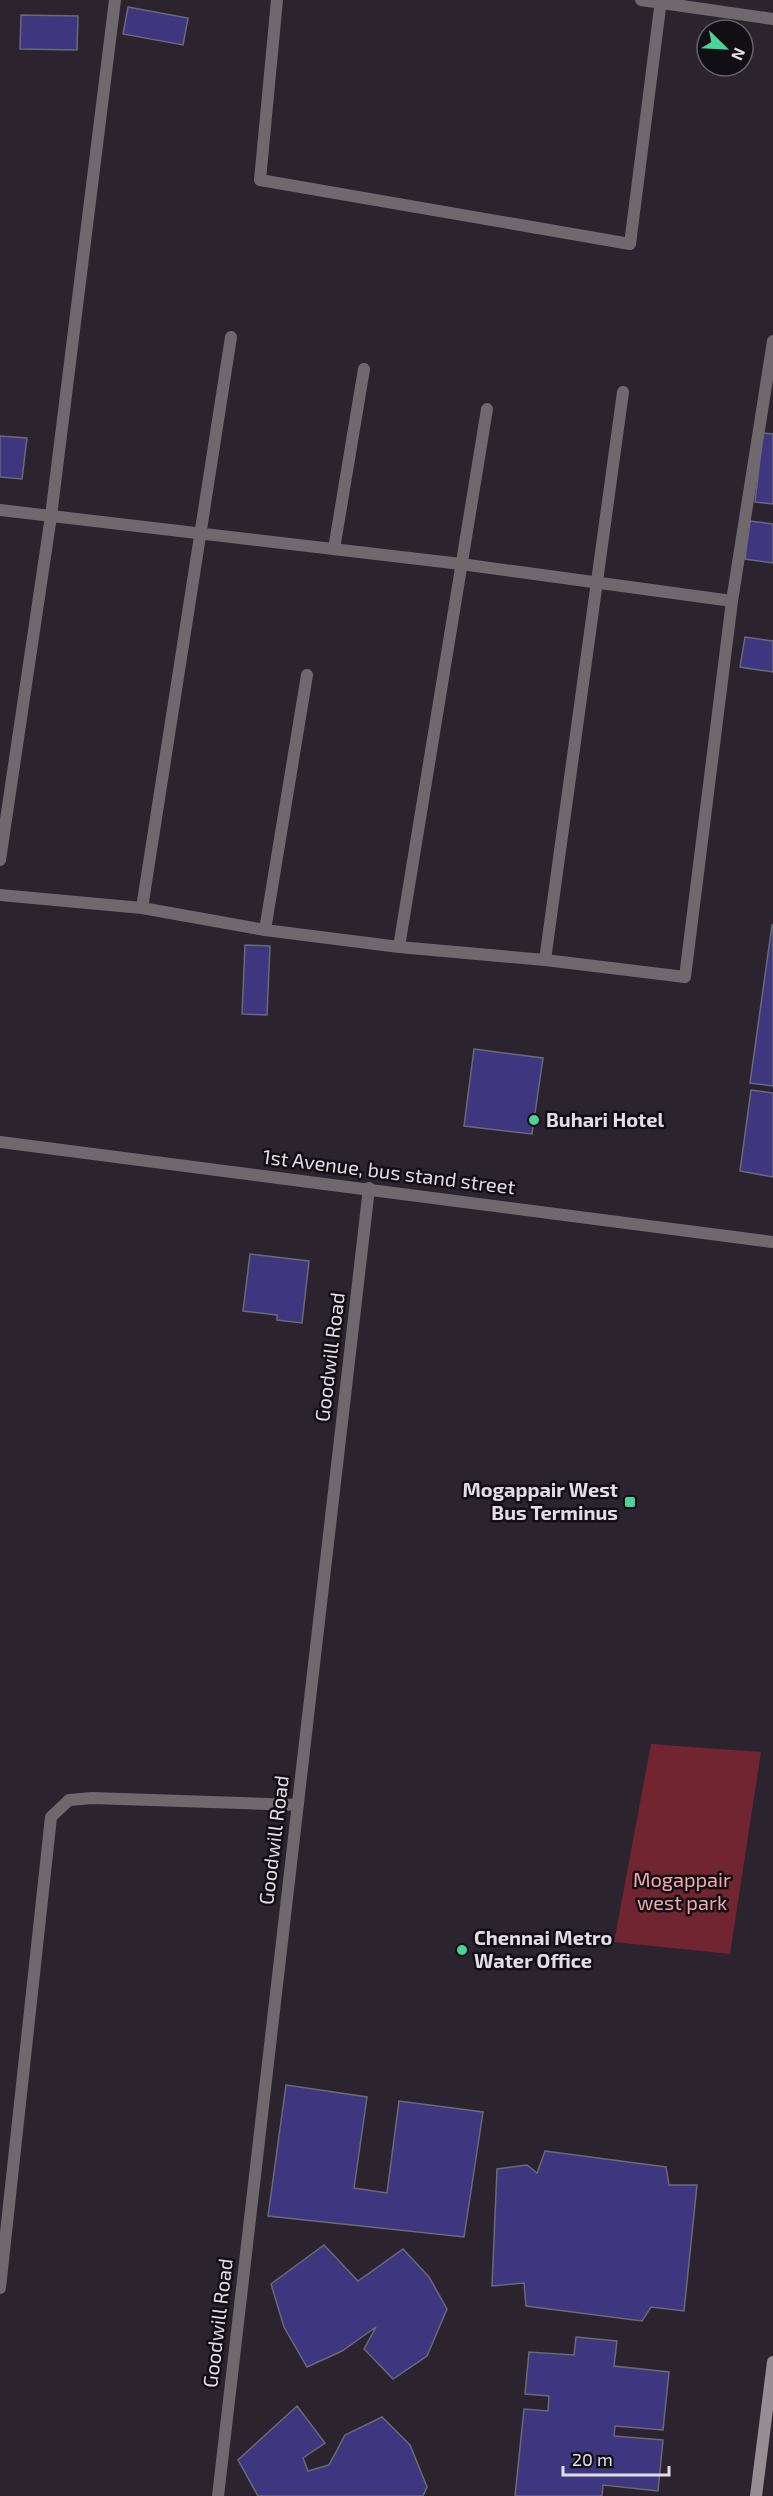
<svg xmlns="http://www.w3.org/2000/svg" width="773" height="2496" font-family="'Exo 2',sans-serif">
<style>
.green{fill:#702530}
.building{fill:#3e367f;stroke:#696978;stroke-width:1.5}
.lines{fill:none;stroke-linecap:round;stroke-linejoin:round}
.minor{stroke:#6f686c;stroke-width:12}
.tertiary{stroke:#6f686c;stroke-width:12}
.secondary{stroke:#988d93;stroke-width:12}
.poi-dot{fill:#49d49c;stroke:#120f14;stroke-width:2}
.labels{text-anchor:middle;stroke-width:5;stroke-linejoin:round;paint-order:stroke}
.poi-label{font-size:20px;font-weight:bold;fill:#e3dee6;stroke:#120f14;text-anchor:start}
.street-label{font-size:20px;fill:#e3dee6;stroke:#120f14}
.park-label{font-size:20px;fill:#f4a8ad;stroke:#120f14}
</style>
<rect width="100%" height="100%" fill="#2b242f"/>
<path class="green" d="M651,1744L761,1752L730,1954L614,1942Z"/>
<path class="building" d="M128,7L188,18L183,45L123,34Z
M21,15L78,16L77,50L20,49Z
M763,433L773,434V504L755,502Z
M0,436L27,438L22,479L0,477Z
M750,521L773,524V563L745,559Z
M745,637L773,641V672L740,667Z
M772,925H773V1086L750,1083Z
M245,945L270,946L267,1015L242,1014Z
M474,1049L543,1058L532,1134L464,1126Z
M751,1090L773,1093V1177L740,1171Z
M250,1254L309,1261L302,1323L277,1320V1315L243,1311Z
M286,2085L367,2097L354,2188L387,2193L399,2101L483,2112L464,2237L268,2216Z
M545,2151L666,2167L669,2185H697L684,2311L651,2307L642,2321L526,2306L524,2283L492,2286L497,2169L527,2165L537,2173Z
M324,2245L358,2281L403,2249L429,2277L447,2309L427,2356L393,2379L364,2349L376,2327L342,2351L307,2367L284,2327L271,2284Z
M576,2337L617,2341L614,2366L669,2372L663,2430L615,2426L614,2436L663,2440L658,2491L603,2485L602,2496H515L524,2409L548,2411L549,2396L525,2394L529,2352L574,2355Z
M297,2406L325,2443L303,2458L308,2471L329,2465L345,2435L382,2417L410,2445L427,2487L423,2496H258L238,2460Z"/>
<g class="lines">
<path class="minor" d="M277,0L260,180L630,244L661,0
M641,0L773,19
M0,510L461,564L732,601
M334,549L364,369
M0,860L51,516L115,0
M0,895L142,908L265,930L399,947L545,960L685,977L732,601L773,341
M142,908L231,337
M265,930L307,675
M399,947L487,409
M545,960L623,392
M0,2288L51,1817L69,1800L92,1798L298,1805
M218,2496L369,1188"/>
<path class="tertiary" d="M0,1142L773,1242"/>
<path class="secondary" d="M756,2496L773,2362"/>
</g>
<g class="poi-dot">
<circle cx="534" cy="1120" r="6"/>
<rect x="624" y="1496" width="12" height="12" rx="3"/>
<circle cx="462" cy="1950" r="6"/>
</g>
<g class="labels">
<g class="poi-label">
<text x="546" y="1127">Buhari Hotel</text>
<text x="618" y="1497" text-anchor="end">Mogappair West<tspan x="618" dy="23">Bus Terminus</tspan></text>
<text x="474" y="1945">Chennai Metro<tspan x="474" dy="23">Water Office</tspan></text>
</g>
<g class="street-label">
<text transform="translate(389 1172) rotate(7)" y="7">1st Avenue, bus stand street</text>
<text transform="translate(330 1357) rotate(-83)" y="7">Goodwill Road</text>
<text transform="translate(274 1840) rotate(-83)" y="7">Goodwill Road</text>
<text transform="translate(218 2323) rotate(-83)" y="7">Goodwill Road</text>
</g>
<g class="park-label">
<text x="682" y="1887">Mogappair<tspan x="682" dy="23">west park</tspan></text>
</g>
</g>
<g transform="translate(725 48) rotate(114)"><circle r="28" fill="#120f14" stroke="#666268" stroke-width="1.5"/>
<path d="M0-4.5L10 22L0 15L-10 22Z" fill="#49d49c"/>
<text y="-9" font-size="16" font-weight="bold" text-anchor="middle" fill="#e3dee6">N</text>
</g>
<path d="M563 2466v9h106v-9" fill="none" stroke="#e3dee6" stroke-width="3"/>
<text x="572" y="2466" font-size="18" fill="#e3dee6" stroke="#120f14" stroke-width="4.5" paint-order="stroke">20 m</text>
</svg>
